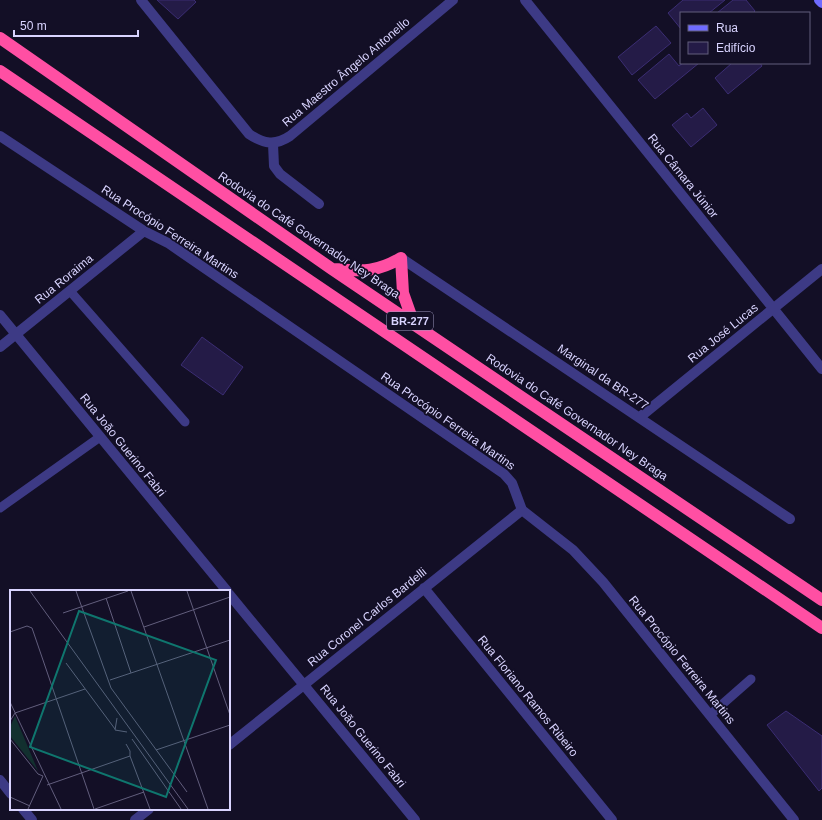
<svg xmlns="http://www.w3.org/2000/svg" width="822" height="820" font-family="Arial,sans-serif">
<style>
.building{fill:#241b47;stroke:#3b2d73}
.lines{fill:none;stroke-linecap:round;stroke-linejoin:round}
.lane{stroke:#3d3a85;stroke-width:9}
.street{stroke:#3d3a85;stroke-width:10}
.secondary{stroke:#6f6bff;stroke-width:10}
.highway{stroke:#ff4fa3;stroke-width:12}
.labels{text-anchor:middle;stroke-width:3.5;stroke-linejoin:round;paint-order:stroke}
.shield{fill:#130f26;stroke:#9e99be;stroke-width:1}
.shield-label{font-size:11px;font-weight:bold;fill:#d9d4ff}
.street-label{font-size:12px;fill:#d9d4ff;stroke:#130f26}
.inset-road{fill:none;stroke:#625e7d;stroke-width:1}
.view{fill:#0f766e;fill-opacity:0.15;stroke:#0f766e;stroke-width:2}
.inset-edge{fill:none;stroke:#d9d4ff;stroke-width:2}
</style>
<rect width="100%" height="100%" fill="#130f26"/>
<path class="building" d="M157,0H194L196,2L178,19Z
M683,0H725L709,13H681V29L668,13Z
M733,0H746L755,11L753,13H717Z
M656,26L671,43L632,75L618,57Z
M669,54L679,66L683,63H699L655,99L638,80Z
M732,63H760L762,66L728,94L715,78Z
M703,108L717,125L691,147L672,125L687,113L691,118Z
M202,337L243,367L223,395L181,365Z
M786,711L822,736V788L819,791L767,725Z"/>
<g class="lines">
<path class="lane" d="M70,291L185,422
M0,508L100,437
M710,715L751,679"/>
<path class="street" d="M141,0L249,134C264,144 275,146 290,136L453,0
M525,0L822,369
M0,136L144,231L168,243L504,474L512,483L522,510L573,550L603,582L794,820
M273,144L274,166L280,174L319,204
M401,258L790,519
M0,315L227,591
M0,347L144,231
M640,417L822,269
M424,588L612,820
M229,594L415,820
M229,745L522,510
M0,780L11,794
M23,809L32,820
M135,820L149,809"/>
<path class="secondary" d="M819,0L822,3"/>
<path class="highway" d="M0,38L332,269L822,600
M0,71L822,628
M333,269C362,271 375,273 401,258L403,293L414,324"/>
</g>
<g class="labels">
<rect class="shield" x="387" y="312" width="46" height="18" rx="3"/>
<g class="shield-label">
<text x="410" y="325">BR-277</text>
</g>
<g class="street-label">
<text transform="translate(346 72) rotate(-40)" y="4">Rua Maestro Ângelo Antonello</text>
<text transform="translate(683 176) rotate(51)" y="4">Rua Câmara Júnior</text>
<text transform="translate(170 232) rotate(33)" y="4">Rua Procópio Ferreira Martins</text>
<text transform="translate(309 235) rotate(34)" y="4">Rodovia do Café Governador Ney Braga</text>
<text transform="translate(64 279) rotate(-39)" y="4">Rua Roraima</text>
<text transform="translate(723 333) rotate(-39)" y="4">Rua José Lucas</text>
<text transform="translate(603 377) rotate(34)" y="4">Marginal da BR-277</text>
<text transform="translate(577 417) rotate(34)" y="4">Rodovia do Café Governador Ney Braga</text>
<text transform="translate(448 421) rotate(35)" y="4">Rua Procópio Ferreira Martins</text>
<text transform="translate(123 445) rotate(51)" y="4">Rua João Guerino Fabri</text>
<text transform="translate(367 617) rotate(-39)" y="4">Rua Coronel Carlos Bardelli</text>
<text transform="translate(682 660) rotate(51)" y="4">Rua Procópio Ferreira Martins</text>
<text transform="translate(528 696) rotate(51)" y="4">Rua Floriano Ramos Ribeiro</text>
<text transform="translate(363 736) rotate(51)" y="4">Rua João Guerino Fabri</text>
</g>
</g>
<g transform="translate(10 590)">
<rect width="220" height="220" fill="#130f26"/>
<path d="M5,126L28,181L0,146V137Z" fill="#12302f"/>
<path class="inset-road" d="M20,1L178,219M66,1L101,98L177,202M121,1L198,219M177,1L220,125M96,8L121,83M53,23L118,1M134,37L220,7M0,42L17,36L22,38L84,219M56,73L105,139M100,90L220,50M0,112L51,219M107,128L105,140L117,142M0,131L5,123L75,99M0,149L28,184L33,186L18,219M122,149L171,219M116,154L120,161V166M146,160L220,135M120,166L140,219M37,195L120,166M0,207L20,216M85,219L134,202"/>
<path class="view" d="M69,21L206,70L156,207L20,157Z"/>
<rect width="220" height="220" class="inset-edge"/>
</g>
<rect x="680" y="12" width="130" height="52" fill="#130f26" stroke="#625e7d"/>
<rect x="688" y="25" width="20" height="6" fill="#6f6bff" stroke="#625e7d"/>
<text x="716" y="32" font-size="12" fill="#d9d4ff">Rua</text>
<rect x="688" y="42" width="20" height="12" fill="#241b47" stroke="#625e7d"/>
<text x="716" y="52" font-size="12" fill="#d9d4ff">Edifício</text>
<path d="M14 30v6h124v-6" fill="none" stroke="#d9d4ff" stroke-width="2"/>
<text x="20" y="30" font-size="12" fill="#d9d4ff" stroke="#130f26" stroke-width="3" paint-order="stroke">50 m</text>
</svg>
